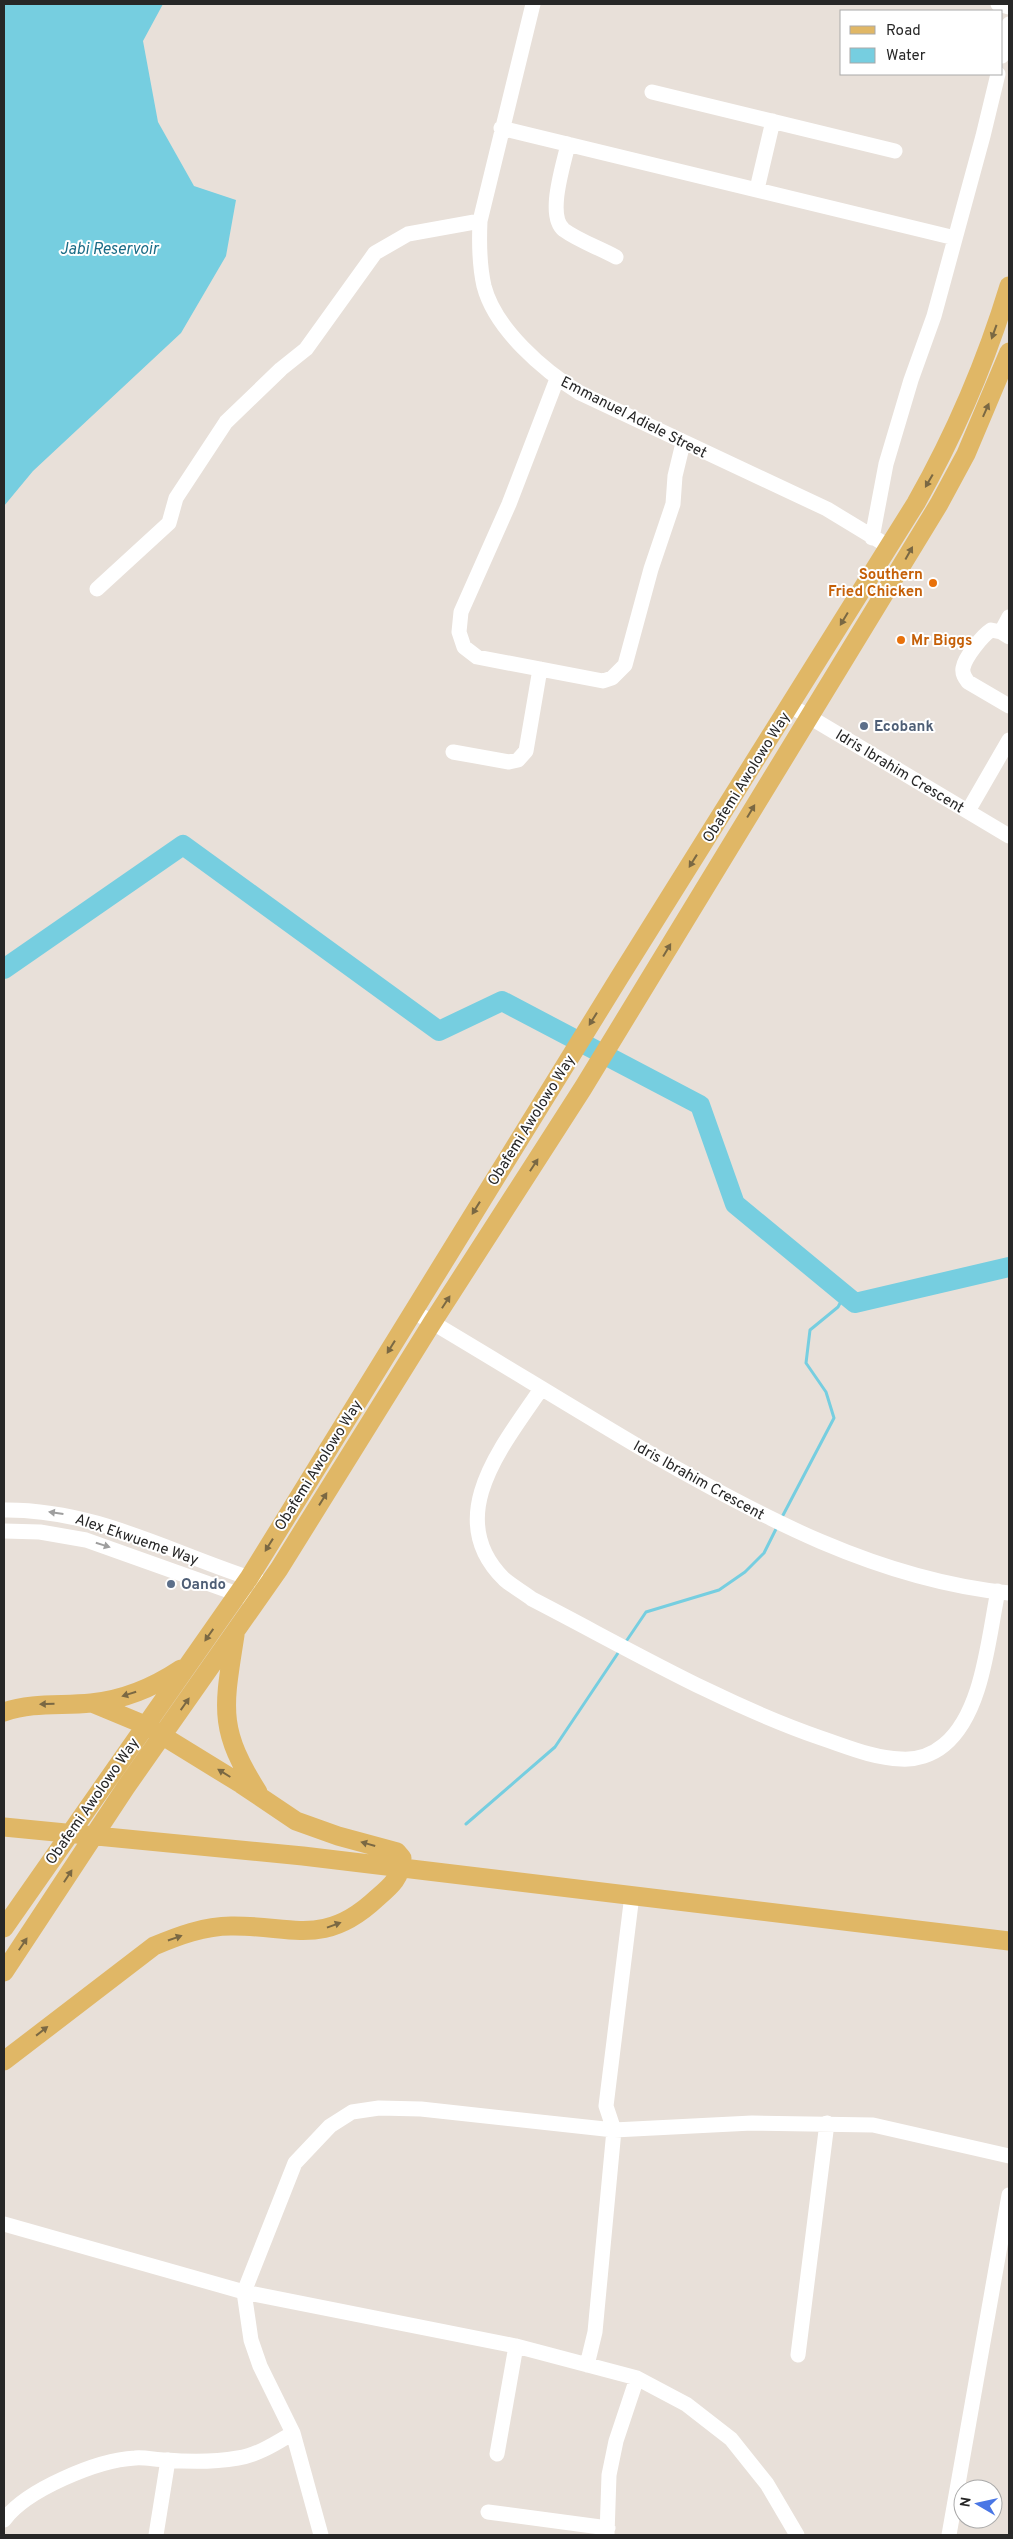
<svg xmlns="http://www.w3.org/2000/svg" width="1013" height="2539" font-family="Overpass,sans-serif">
<style>
.water{fill:#76cee0}
.lines{fill:none;stroke-linecap:round;stroke-linejoin:round}
.stream{stroke:#76cee0;stroke-width:3}
.river{stroke:#76cee0;stroke-width:20}
.minor{stroke:#fff;stroke-width:15}
.major{stroke:#e0b766;stroke-width:19}
.oneway{fill:#7a6843}
.oneway2{fill:#9e9e9e}
.food-dot{fill:#e8710a;stroke:#fff;stroke-width:2}
.service-dot{fill:#5c6f8a;stroke:#fff;stroke-width:2}
.labels{text-anchor:middle;stroke-width:4;stroke-linejoin:round;paint-order:stroke}
.street-label{font-size:15px;fill:#272727;stroke:#fff}
.food-label{font-size:15px;font-weight:bold;fill:#c56008;stroke:#fff;text-anchor:end}
.service-label{font-size:15px;font-weight:bold;fill:#4e5e75;stroke:#fff;text-anchor:start}
.water-label{font-size:16px;font-style:italic;fill:#1b6c86;stroke:#fff}
</style>
<rect width="100%" height="100%" fill="#e8e0d9"/>
<path class="water" d="M4,4H163L143,41L158,122L194,186L236,200L226,256L181,333L33,471L4,506Z"/>
<g class="lines">
<path class="stream" d="M781,1519L834,1418L826,1392L806,1363L810,1330L838,1307L845,1294
M625,1643L646,1612L719,1590L745,1572L764,1553L777,1527
M466,1824L555,1747L620,1650"/>
<path class="river" d="M4,969L183,845L439,1031L502,1001L700,1105L735,1204L855,1303L1009,1267"/>
<path class="minor" d="M533,4L480,221C479,243 479,264 484,286C495,329 544,371 580,393L827,509L888,546
M998,4L1009,7
M1002,56L1009,24
M652,92L895,151
M501,128L955,238
M568,144C564,164 546,216 564,230C579,241 600,248 616,257
M757,189L773,121
M557,379L509,504L461,612L459,632L464,647L477,657L603,681L612,678L625,665L651,569L673,504L675,476L683,443
M872,538L886,464L911,380L934,316L983,136L998,74
M97,589L169,523L176,498L226,422L281,369L306,349L375,253L408,234L480,221
M1001,632L1009,617
M1009,637L1001,632L991,630C982,636 965,657 963,668C962,674 965,678 968,682L1009,706
M791,706L1009,836
M453,752L509,762L518,760L526,751L540,669
M968,811L1009,740
M413,1311C491,1357 568,1405 646,1451C759,1516 878,1580 1009,1593
M541,1389C504,1444 441,1517 504,1579C512,1586 523,1592 532,1599C627,1648 720,1703 821,1738C848,1747 873,1758 901,1759C916,1760 932,1755 944,1745C983,1713 988,1639 998,1591
M4,1510C97,1509 173,1554 259,1581
M4,1531L40,1532L86,1540L246,1597
M4,2224L244,2292L516,2346L637,2378L686,2404L731,2439L767,2484L797,2535
M798,2355L827,2123
M587,2365L595,2332L614,2130L606,2106L632,1895
M497,2454L516,2346
M488,2512L608,2528
M4,2520C26,2490 97,2460 135,2458C145,2457 156,2460 166,2460C189,2462 215,2462 238,2458C258,2455 276,2443 293,2433
M156,2535L168,2460
M321,2535L293,2433L260,2366L251,2340L244,2292L295,2163L330,2126L352,2112L379,2108L421,2109L614,2130L752,2123L873,2125L1009,2156
M607,2535L609,2475L616,2441L637,2378
M949,2535L1009,2195"/>
<path class="major" d="M235,1635C224,1707 217,1728 258,1792
M4,1712C33,1702 61,1706 91,1703C123,1700 154,1687 181,1669
M4,1827L303,1856L1009,1941
M4,1928L249,1578L619,978L916,503C955,434 986,362 1009,286
M4,1972L126,1787L279,1569L432,1323L583,1088L939,504L966,454L1009,352
M4,2061L154,1946C178,1936 204,1926 231,1926C292,1925 324,1948 377,1898C391,1886 401,1878 402,1858L397,1852L338,1836L296,1821L241,1784L145,1725L92,1703"/>
</g>
<defs><path id="oneway-solid" d="M-6-.8H1V-3.2L6.5 0L1 3.2V.8H-6Z" transform="scale(1.25)"/></defs>
<g class="oneway">
<use href="#oneway-solid" transform="translate(994 332) rotate(110)"/>
<use href="#oneway-solid" transform="translate(986 410) rotate(-66)"/>
<use href="#oneway-solid" transform="translate(929 481) rotate(120)"/>
<use href="#oneway-solid" transform="translate(909 553) rotate(-61)"/>
<use href="#oneway-solid" transform="translate(844 619) rotate(121)"/>
<use href="#oneway-solid" transform="translate(751 811) rotate(-59)"/>
<use href="#oneway-solid" transform="translate(693 861) rotate(122)"/>
<use href="#oneway-solid" transform="translate(667 950) rotate(-59)"/>
<use href="#oneway-solid" transform="translate(593 1019) rotate(122)"/>
<use href="#oneway-solid" transform="translate(534 1165) rotate(-57)"/>
<use href="#oneway-solid" transform="translate(476 1208) rotate(122)"/>
<use href="#oneway-solid" transform="translate(446 1302) rotate(-57)"/>
<use href="#oneway-solid" transform="translate(391 1347) rotate(122)"/>
<use href="#oneway-solid" transform="translate(323 1499) rotate(-58)"/>
<use href="#oneway-solid" transform="translate(269 1545) rotate(122)"/>
<use href="#oneway-solid" transform="translate(209 1635) rotate(125)"/>
<use href="#oneway-solid" transform="translate(129 1694) rotate(163)"/>
<use href="#oneway-solid" transform="translate(47 1704) rotate(179)"/>
<use href="#oneway-solid" transform="translate(185 1704) rotate(-55)"/>
<use href="#oneway-solid" transform="translate(224 1773) rotate(-148)"/>
<use href="#oneway-solid" transform="translate(368 1844) rotate(-164)"/>
<use href="#oneway-solid" transform="translate(68 1876) rotate(-57)"/>
<use href="#oneway-solid" transform="translate(334 1925) rotate(-20)"/>
<use href="#oneway-solid" transform="translate(175 1938) rotate(-19)"/>
<use href="#oneway-solid" transform="translate(23 1944) rotate(-56)"/>
<use href="#oneway-solid" transform="translate(42 2031) rotate(-38)"/>
</g>
<g class="oneway2">
<use href="#oneway-solid" transform="translate(56 1513) rotate(-172)"/>
<use href="#oneway-solid" transform="translate(103 1545) rotate(17)"/>
</g>
<g class="food-dot">
<circle cx="933" cy="583" r="5"/>
<circle cx="901" cy="640" r="5"/>
</g>
<g class="service-dot">
<circle cx="864" cy="726" r="5"/>
<circle cx="171" cy="1584" r="5"/>
</g>
<g class="labels">
<g class="street-label">
<text transform="translate(634 417) rotate(27)" y="5">Emmanuel Adiele Street</text>
<text transform="translate(900 771) rotate(31)" y="5">Idris Ibrahim Crescent</text>
<text transform="translate(746 777) rotate(-58)" y="5">Obafemi Awolowo Way</text>
<text transform="translate(531 1120) rotate(-58)" y="5">Obafemi Awolowo Way</text>
<text transform="translate(318 1465) rotate(-58)" y="5">Obafemi Awolowo Way</text>
<text transform="translate(699 1480) rotate(29)" y="5">Idris Ibrahim Crescent</text>
<text transform="translate(137 1539) rotate(19)" y="5">Alex Ekwueme Way</text>
<text transform="translate(92 1801) rotate(-55)" y="5">Obafemi Awolowo Way</text>
</g>
<g class="food-label">
<text x="923" y="579">Southern<tspan x="923" dy="17">Fried Chicken</tspan></text>
<text x="911" y="645" text-anchor="start">Mr Biggs</text>
</g>
<g class="service-label">
<text x="874" y="731">Ecobank</text>
<text x="181" y="1589">Oando</text>
</g>
<g class="water-label">
<text x="109" y="254">Jabi Reservoir</text>
</g>
</g>
<rect width="1013" height="2539" fill="none" stroke="#272727" stroke-width="10"/>
<rect x="840" y="10" width="162" height="65" fill="#ffffff" stroke="#a9a9a9"/>
<rect x="850" y="26" width="25" height="8" fill="#e0b766" stroke="#a9a9a9"/>
<text x="886" y="35" font-size="15" fill="#272727">Road</text>
<rect x="850" y="48" width="25" height="15" fill="#76cee0" stroke="#a9a9a9"/>
<text x="886" y="60" font-size="15" fill="#272727">Water</text>
<g transform="translate(978 2504) rotate(279)"><circle r="24" fill="#ffffff" stroke="#a9a9a9"/>
<path d="M0-4L9 19L0 12L-9 19Z" fill="#4976e5"/>
<text y="-8" font-size="14" font-weight="bold" text-anchor="middle" fill="#272727">N</text>
</g>
</svg>
